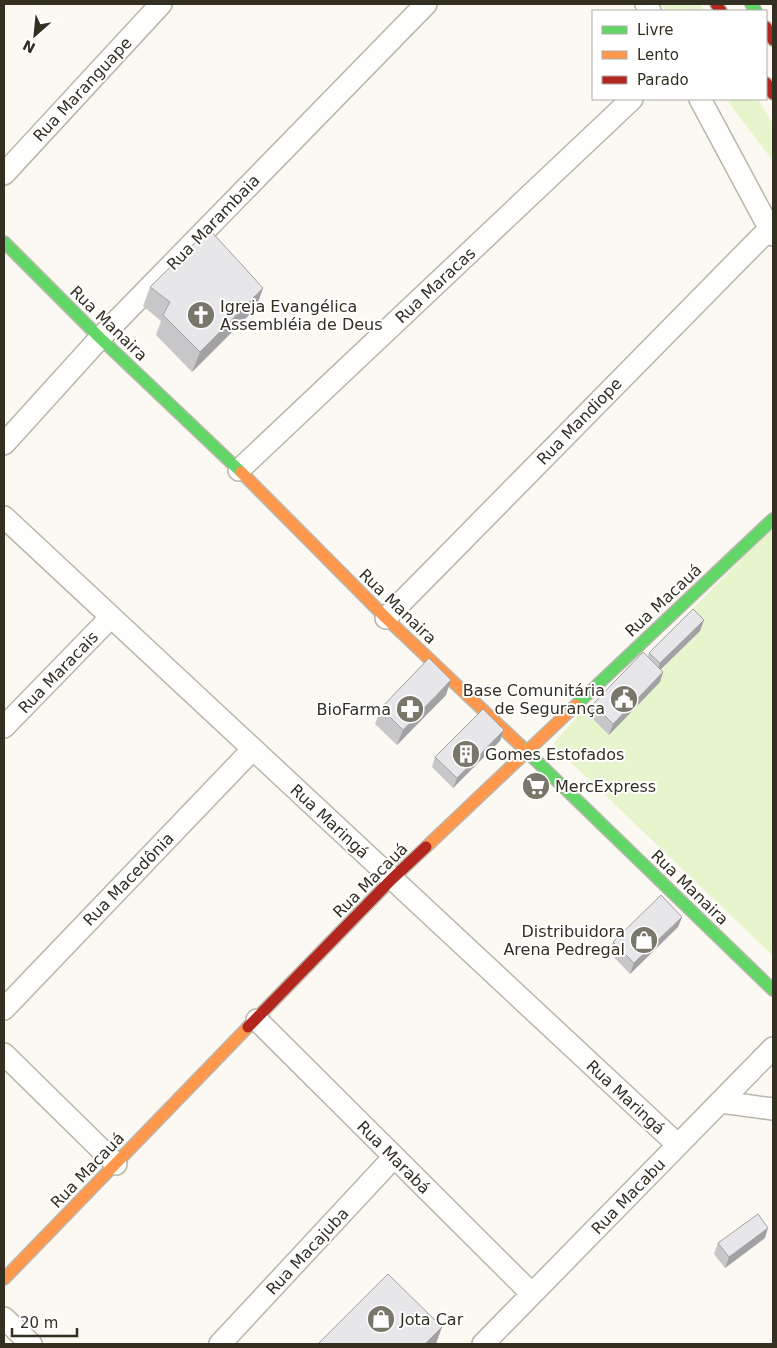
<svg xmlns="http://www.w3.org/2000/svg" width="777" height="1348" font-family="'DejaVu Sans',sans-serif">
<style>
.green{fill:#e7f5cc}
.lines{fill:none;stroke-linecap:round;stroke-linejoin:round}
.street-casing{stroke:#b9b6ac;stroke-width:24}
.fast-casing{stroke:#b9b6ac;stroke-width:14}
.slow-casing{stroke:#b9b6ac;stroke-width:14}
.jam-casing{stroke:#b9b6ac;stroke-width:14}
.street{stroke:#fefefd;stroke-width:21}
.fast{stroke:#63d668;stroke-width:11}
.slow{stroke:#ff974d;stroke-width:11}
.jam{stroke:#b3261e;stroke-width:11}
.wall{fill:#c7c6c8}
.shaded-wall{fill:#a2a1a3}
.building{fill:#e7e6e9;stroke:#a2a1a3}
.labels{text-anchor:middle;stroke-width:4;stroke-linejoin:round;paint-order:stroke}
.street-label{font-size:16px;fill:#333022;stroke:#fff}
.poi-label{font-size:16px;fill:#333022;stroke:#fff;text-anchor:start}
</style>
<rect width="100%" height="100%" fill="#fbf9f1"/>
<path class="green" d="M661,4H700L704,11H666Z
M726,99H758L773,124V161Z
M773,527V956L556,748L554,743L583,710L609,734L659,682L639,663Z"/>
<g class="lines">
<defs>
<path id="street" d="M646,4L650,11
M700,99L773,235
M4,174L161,4
M4,444L100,338L426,4
M239,470L632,99
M4,517L678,1145
M386,618L773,225
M4,727L111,617
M4,1009L253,749
M257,1020L532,1294
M4,1054L116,1164
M721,1102L773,1109
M4,1318L31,1344
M220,1344L394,1157
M483,1344L773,1048"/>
<path id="fast" d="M751,4L756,11
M4,242L100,338L241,472
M576,705L773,519
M520,745L773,990"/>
<path id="slow" d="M241,472L386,618L520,745
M426,847L576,705
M4,1279L248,1027"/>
<path id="jam" d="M716,4L721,11
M766,27L773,40
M766,83L773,94
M248,1027L392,879L426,847"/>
</defs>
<use href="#street" class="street-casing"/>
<use href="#fast" class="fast-casing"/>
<use href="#slow" class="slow-casing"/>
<use href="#jam" class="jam-casing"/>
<use href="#street" class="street"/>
<use href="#fast" class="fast"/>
<use href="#slow" class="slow"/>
<use href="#jam" class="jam"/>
</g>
<path class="wall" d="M150,287L263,288L256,308L192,372L156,335L161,321L143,306Z
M700,631L661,669L663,672L660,682L609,735L589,715L593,704L648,657L649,653Z
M446,695L397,745L375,724L381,708Z
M504,730L500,741L453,788L432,767L435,757Z
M682,917L678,927L630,974L609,952L613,942Z
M765,1238L725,1268L714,1254L718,1243Z"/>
<path class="shaded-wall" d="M263,288L256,308L192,372L200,352Z
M704,620L700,631L656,674L660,663Z
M663,672L660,682L609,735L613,724Z
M451,680L446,695L397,745L403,730Z
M504,730L500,741L453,788L457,778Z
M682,917L678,927L630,974L634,963Z
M768,1228L765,1238L725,1268L729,1257Z
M442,1327L436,1344H425Z"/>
<path class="building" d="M209,229L263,288L200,352L163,315L170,302L150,287Z
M693,609L704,620L660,663L649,653Z
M643,652L663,672L613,724L593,704Z
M429,658L451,680L403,730L381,708Z
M483,709L504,730L457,778L435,757Z
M661,895L682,917L634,963L613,942Z
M758,1214L768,1228L729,1257L718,1243Z
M388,1274L442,1327L425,1344H318Z"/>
<defs>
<symbol id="church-disc" viewBox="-11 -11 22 22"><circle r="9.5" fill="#79766a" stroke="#fff"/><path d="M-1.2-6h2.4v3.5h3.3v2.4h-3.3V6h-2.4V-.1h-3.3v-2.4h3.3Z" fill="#fff"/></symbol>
<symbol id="civic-disc" viewBox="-11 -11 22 22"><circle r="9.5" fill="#79766a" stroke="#fff"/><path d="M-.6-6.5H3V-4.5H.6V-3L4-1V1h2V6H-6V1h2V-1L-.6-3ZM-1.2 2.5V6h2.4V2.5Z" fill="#fff"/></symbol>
<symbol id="pharmacy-disc" viewBox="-11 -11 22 22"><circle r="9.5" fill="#79766a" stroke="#fff"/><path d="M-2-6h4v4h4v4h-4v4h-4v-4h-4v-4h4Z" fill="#fff"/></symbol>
<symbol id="building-disc" viewBox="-11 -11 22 22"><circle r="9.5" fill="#79766a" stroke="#fff"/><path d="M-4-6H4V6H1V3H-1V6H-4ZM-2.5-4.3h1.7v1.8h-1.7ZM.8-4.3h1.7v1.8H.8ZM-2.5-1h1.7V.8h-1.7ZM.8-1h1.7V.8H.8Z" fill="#fff"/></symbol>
<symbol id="supermarket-disc" viewBox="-11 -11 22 22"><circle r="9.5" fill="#79766a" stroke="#fff"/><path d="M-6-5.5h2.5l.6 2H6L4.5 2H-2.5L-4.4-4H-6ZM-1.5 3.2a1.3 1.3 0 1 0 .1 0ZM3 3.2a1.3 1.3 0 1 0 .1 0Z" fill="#fff"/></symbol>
<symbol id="shop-disc" viewBox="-11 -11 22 22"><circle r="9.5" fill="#79766a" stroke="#fff"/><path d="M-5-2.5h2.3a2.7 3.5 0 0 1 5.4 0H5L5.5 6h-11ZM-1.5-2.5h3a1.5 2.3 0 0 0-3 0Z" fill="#fff"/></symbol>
</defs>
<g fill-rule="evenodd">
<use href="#church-disc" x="185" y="299" width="32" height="32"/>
<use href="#civic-disc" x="608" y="683" width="32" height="32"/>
<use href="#pharmacy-disc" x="394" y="693" width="32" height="32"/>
<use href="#building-disc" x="450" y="738" width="32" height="32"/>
<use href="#supermarket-disc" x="520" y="770" width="32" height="32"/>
<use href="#shop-disc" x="628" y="924" width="32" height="32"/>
<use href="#shop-disc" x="365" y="1303" width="32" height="32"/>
</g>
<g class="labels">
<g class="street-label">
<text transform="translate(82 89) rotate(-47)" y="6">Rua Maranguape</text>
<text transform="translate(213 222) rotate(-46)" y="6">Rua Marambaia</text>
<text transform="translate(435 285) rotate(-43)" y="6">Rua Maracas</text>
<text transform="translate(109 323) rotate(44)" y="6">Rua Manaira</text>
<text transform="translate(579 421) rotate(-46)" y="6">Rua Mandiope</text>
<text transform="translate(663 600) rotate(-43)" y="6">Rua Macauá</text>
<text transform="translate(398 606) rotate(44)" y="6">Rua Manaira</text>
<text transform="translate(58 672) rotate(-46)" y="6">Rua Maracais</text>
<text transform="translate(330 821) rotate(43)" y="6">Rua Maringá</text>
<text transform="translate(128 879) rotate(-46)" y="6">Rua Macedônia</text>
<text transform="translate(370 880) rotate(-45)" y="6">Rua Macauá</text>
<text transform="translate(690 887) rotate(44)" y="6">Rua Manaira</text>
<text transform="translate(626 1097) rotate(43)" y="6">Rua Maringá</text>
<text transform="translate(394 1157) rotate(45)" y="6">Rua Marabá</text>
<text transform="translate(87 1170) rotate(-46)" y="6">Rua Macauá</text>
<text transform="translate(628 1196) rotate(-46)" y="6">Rua Macabu</text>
<text transform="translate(307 1251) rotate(-47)" y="6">Rua Macajuba</text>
</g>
<g class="poi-label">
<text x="220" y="312">Igreja Evangélica<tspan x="220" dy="18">Assembléia de Deus</tspan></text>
<text x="605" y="696" text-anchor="end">Base Comunitária<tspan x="605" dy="18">de Segurança</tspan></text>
<text x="391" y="715" text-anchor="end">BioFarma</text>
<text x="485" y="760">Gomes Estofados</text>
<text x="555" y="792">MercExpress</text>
<text x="625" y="937" text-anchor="end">Distribuidora<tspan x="625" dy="18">Arena Pedregal</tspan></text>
<text x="400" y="1325">Jota Car</text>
</g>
</g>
<rect width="777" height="1348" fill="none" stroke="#333022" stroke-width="10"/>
<rect x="592" y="10" width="175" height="90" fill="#ffffff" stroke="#adaca7"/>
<rect x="602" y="26" width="25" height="8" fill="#63d668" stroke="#adaca7"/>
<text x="637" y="35" font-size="15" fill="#333022">Livre</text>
<rect x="602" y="51" width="25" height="8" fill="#ff974d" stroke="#adaca7"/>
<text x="637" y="60" font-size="15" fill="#333022">Lento</text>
<rect x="602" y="76" width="25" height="8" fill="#b3261e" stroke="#adaca7"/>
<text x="637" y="85" font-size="15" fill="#333022">Parado</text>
<g transform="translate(35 35) rotate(207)" stroke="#ffffff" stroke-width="4" paint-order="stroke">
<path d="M0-4L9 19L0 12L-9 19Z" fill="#333022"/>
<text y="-8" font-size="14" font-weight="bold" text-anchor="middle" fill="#333022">N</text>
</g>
<path d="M12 1328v8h65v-8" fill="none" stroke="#333022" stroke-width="2.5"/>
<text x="20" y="1328" font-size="15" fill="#333022" stroke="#ffffff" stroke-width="4" paint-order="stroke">20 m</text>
</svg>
